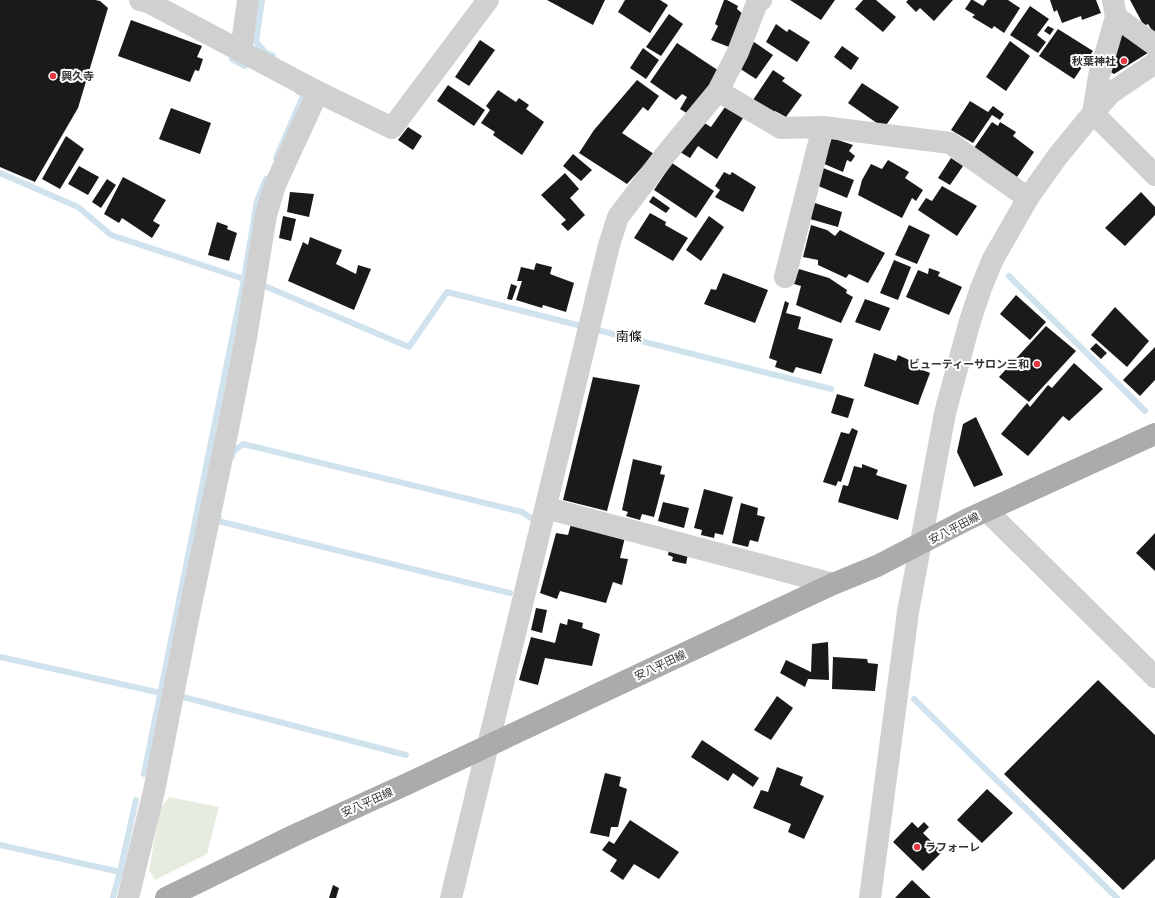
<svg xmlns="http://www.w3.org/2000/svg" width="1155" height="898" font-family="'DM Sans','Noto Sans JP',sans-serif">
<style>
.green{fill:#e6ecdf}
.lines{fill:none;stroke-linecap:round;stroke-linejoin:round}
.stream{stroke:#cfe2ee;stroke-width:6}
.building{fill:#1a1a1a}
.minor{stroke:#d0d0d0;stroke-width:22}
.major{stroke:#ababab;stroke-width:22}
.poi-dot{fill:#e63946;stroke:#fff;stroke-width:1.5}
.labels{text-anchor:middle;stroke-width:4;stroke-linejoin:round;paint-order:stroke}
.poi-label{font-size:11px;font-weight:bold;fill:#333;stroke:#fff;text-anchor:end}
.street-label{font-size:11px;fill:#333;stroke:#fff}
.quarter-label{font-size:13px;fill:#000;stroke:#fff}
</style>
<rect width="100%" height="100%" fill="#fff"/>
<path class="green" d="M169,797L219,807L207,854L155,880L149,870L160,808Z"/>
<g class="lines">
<path class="stream" d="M262,0L256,42L266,53L273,56
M232,59L245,66
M276,158L304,94L298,92
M0,173L78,207L111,235L244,279L257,201L266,179
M1009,276L1145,411
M232,457L233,452L243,444L522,512L531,518
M219,517L218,521L510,593
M0,657L161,693
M183,697L406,755
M914,699L1117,898
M144,774L244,279L255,282L409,347L447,292L831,389
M0,845L120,872
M113,897L120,872L136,800"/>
</g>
<path class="building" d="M0,0H95L100,1L108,8L78,108L35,182L0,167Z
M547,0H605L593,25Z
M625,0H660L668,5L650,33L618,12Z
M724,0H727L738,6L737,9L744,15L729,47L711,40L718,26L715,24Z
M790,0H835L821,20Z
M863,0H876L896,17L883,32L855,9Z
M908,0H953L934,21L920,8L916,12L906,2Z
M971,0H973L983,6L987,0H1008L1020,8L1004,33L994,26L992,29L972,17L975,15L965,9Z
M1050,0H1096L1101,13L1082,20L1081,16L1062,23L1057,10L1054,12Z
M1130,0H1155V31L1153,32L1148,24L1144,26Z
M1030,6L1049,19L1037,35L1046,42L1038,53L1010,35Z
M669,14L683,24L661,56L646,47Z
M131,20L202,46L197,57L203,59L199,71L195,70L190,82L118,56Z
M776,24L787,32L789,29L810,42L797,62L766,42Z
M1048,26L1054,29L1050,35L1044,31Z
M1058,29L1093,51L1074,79L1039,56Z
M1123,31L1151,51L1114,74L1109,71Z
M480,40L495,50L469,86L455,77Z
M1010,41L1030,56L1006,91L986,77Z
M754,42L773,55L756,79L739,68Z
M677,43L719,71L690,115L680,109L687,97L682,94L676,100L650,82Z
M842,46L859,58L851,70L834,57Z
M643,48L659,60L646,79L630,68Z
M773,70L785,78L782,81L802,95L786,117L775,111L773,114L753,100Z
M637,80L659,96L648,111L643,107L622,133L654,154L627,184L579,153L594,130Z
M862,83L899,107L884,128L848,103Z
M448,85L485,110L474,126L437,101Z
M498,90L516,102L519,98L529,105L526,109L544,122L522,155L493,135L495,132L481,123L490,110L486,106Z
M970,101L988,112L993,106L1004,114L1000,120L992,115L973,143L951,130Z
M725,107L743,118L717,159L698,146L690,158L680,152L701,121L711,127Z
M171,108L211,123L200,154L159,139Z
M992,122L998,126L1000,122L1016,132L1013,136L1034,152L1017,177L974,148Z
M408,127L422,136L413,150L398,140Z
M66,136L84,149L60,189L42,179Z
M832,138L853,145L849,151L855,156L851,162L847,160L843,172L822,163Z
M573,154L592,170L581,181L563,166Z
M951,158L963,166L950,185L938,178Z
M888,160L909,172L905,178L923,190L916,201L912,198L902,218L858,195L862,180L871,164L882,169Z
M672,163L714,191L696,218L654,190Z
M79,166L99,177L88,195L68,184Z
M823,168L854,180L847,198L816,185Z
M724,172L730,175L732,172L756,187L743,212L715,197L720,190L715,186Z
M565,173L579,189L570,198L585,215L568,231L561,224L566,220L541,195Z
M123,177L166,200L153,221L160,225L152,238L122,218L119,223L104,214Z
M107,179L116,185L101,208L92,202Z
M942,186L977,206L957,236L918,210L926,198L932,201Z
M290,192L314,194L309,217L287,212Z
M1141,192L1155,207V215L1125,246L1105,228Z
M653,196L670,208L666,213L649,202Z
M815,203L842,212L838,227L810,219Z
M650,213L666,222L665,225L688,238L673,261L634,238Z
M283,216L296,219L291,241L279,238Z
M709,216L724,227L701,261L686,250Z
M217,222L228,226L227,229L237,233L229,261L208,255Z
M811,225L827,230L835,236L840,230L885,253L868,283L849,274L846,278L818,265V260L803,257Z
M909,225L930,235L917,264L895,255Z
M310,237L342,250L336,264L356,274L358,265L371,269L354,310L288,281L303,242L308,245Z
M894,260L911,267L898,300L880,293Z
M536,263L552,267L550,274L574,283L566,312L543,305L542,308L516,300L522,281H517L521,267L534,270Z
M929,268L940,272L938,276L962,287L949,315L906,297L918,270L928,274Z
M799,269L829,278L847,290L846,293L853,297L841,323L796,305L801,286L794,284Z
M723,273L768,290L755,323L704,304L711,289L716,290Z
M511,284L517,286L512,300L507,299Z
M1016,295L1046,322L1030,340L1000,314Z
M865,299L890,308L880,331L855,322Z
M785,301L789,303L786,313L801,317L798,329L833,339L821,374L796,367L793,373L775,367L777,361L769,358Z
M1115,307L1149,341L1127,367L1091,335Z
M1046,326L1076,351L1029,402L999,377Z
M1096,343L1107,353L1101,359L1090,349Z
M1155,347V380L1140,396L1123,380Z
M874,353L896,361L898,355L909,360L908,364L930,373L918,405L864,386Z
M1074,363L1103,389L1069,421L1063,416L1028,456L1001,434L1027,403L1030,407L1048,385L1052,388Z
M593,377L640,385L607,511L563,500Z
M837,394L854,399L848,418L831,413Z
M976,417L1003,475L974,487L957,452L963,424Z
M852,428L858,431L841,482L838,481L836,486L823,482L841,432L849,434Z
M633,459L662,466L660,474L665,475L654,517L642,514L640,520L626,516L628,512L622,510Z
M862,464L878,470L876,475L907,485L898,520L838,502L843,485L848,486L854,466L862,468Z
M704,489L733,497L723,535L715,533L714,538L701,535L702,530L694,528Z
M663,502L689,508L684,528L658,521Z
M741,503L758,508L757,515L765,517L758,542L750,540L748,547L732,543Z
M571,524L625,537L620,558L628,559L622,585L613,582L606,603L560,591L557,599L540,593L556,533L568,535Z
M1155,533V571L1136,553Z
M669,550L688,554L686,564L672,561L673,557L668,555Z
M536,608L547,610L542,633L531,630Z
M568,619L583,623L582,628L600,634L592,666L545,658L538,685L519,680L531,637L555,643L560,623L567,625Z
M828,642L829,680L808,679L805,687L780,673L786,660L811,672L812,644Z
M833,657L867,659L868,663L878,664L875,691L832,689Z
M1098,680L1155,735V859L1123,890L1004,774Z
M777,696L793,708L771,740L754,730Z
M702,740L759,778L753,787L733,773L728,781L691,757Z
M777,767L803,777L800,785L824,796L804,839L788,832L791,824L753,808L761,790L768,792Z
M605,773L621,777L619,786L627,789L618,827H611L609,837L590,833Z
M987,789L1013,813L982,843L957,820Z
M630,820L679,852L659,879L634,864L623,880L610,871L617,860L602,850L609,841L614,844Z
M912,822L918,828L924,822L929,827L923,833L942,852L923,871L893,842Z
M912,880L931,898H895Z
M333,885L339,888L336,898H329Z"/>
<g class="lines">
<path class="minor" d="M140,0L148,2L318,92L392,128L488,0
M1116,17L1155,45
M241,51L248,0
M718,91L781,128L823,127L950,143L1028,198
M1093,113L1099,76L1116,17L1113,0
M1093,113L1155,175
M785,277L823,127
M546,508L833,584
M987,511L1155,677
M128,898L154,791L190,609L228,429L246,338L266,215L275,185L318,92
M451,898L609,245L618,217L666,154L718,91L738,52L757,3L761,0
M870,898L908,612L945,413L970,321L981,288L993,259L1028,198L1057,157L1093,113L1111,93L1155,63"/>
<path class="major" d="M166,898L295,835L407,784L664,663L833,584L877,566L968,519L1155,434"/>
</g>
<g class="poi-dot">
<circle cx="1124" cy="61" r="4"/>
<circle cx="53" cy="76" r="4"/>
<circle cx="1037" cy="364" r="4"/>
<circle cx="917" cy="847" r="4"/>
</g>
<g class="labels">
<g class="poi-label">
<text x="1116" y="65">秋葉神社</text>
<text x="61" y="80" text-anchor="start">興久寺</text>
<text x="1029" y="368">ビューティーサロン三和</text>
<text x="925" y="851" text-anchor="start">ラフォーレ</text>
</g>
<g class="street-label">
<text transform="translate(954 528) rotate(-27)" y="4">安八平田線</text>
<text transform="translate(660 665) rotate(-25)" y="4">安八平田線</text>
<text transform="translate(367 802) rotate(-24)" y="4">安八平田線</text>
</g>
<g class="quarter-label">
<text x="629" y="341">南條</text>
</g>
</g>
</svg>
